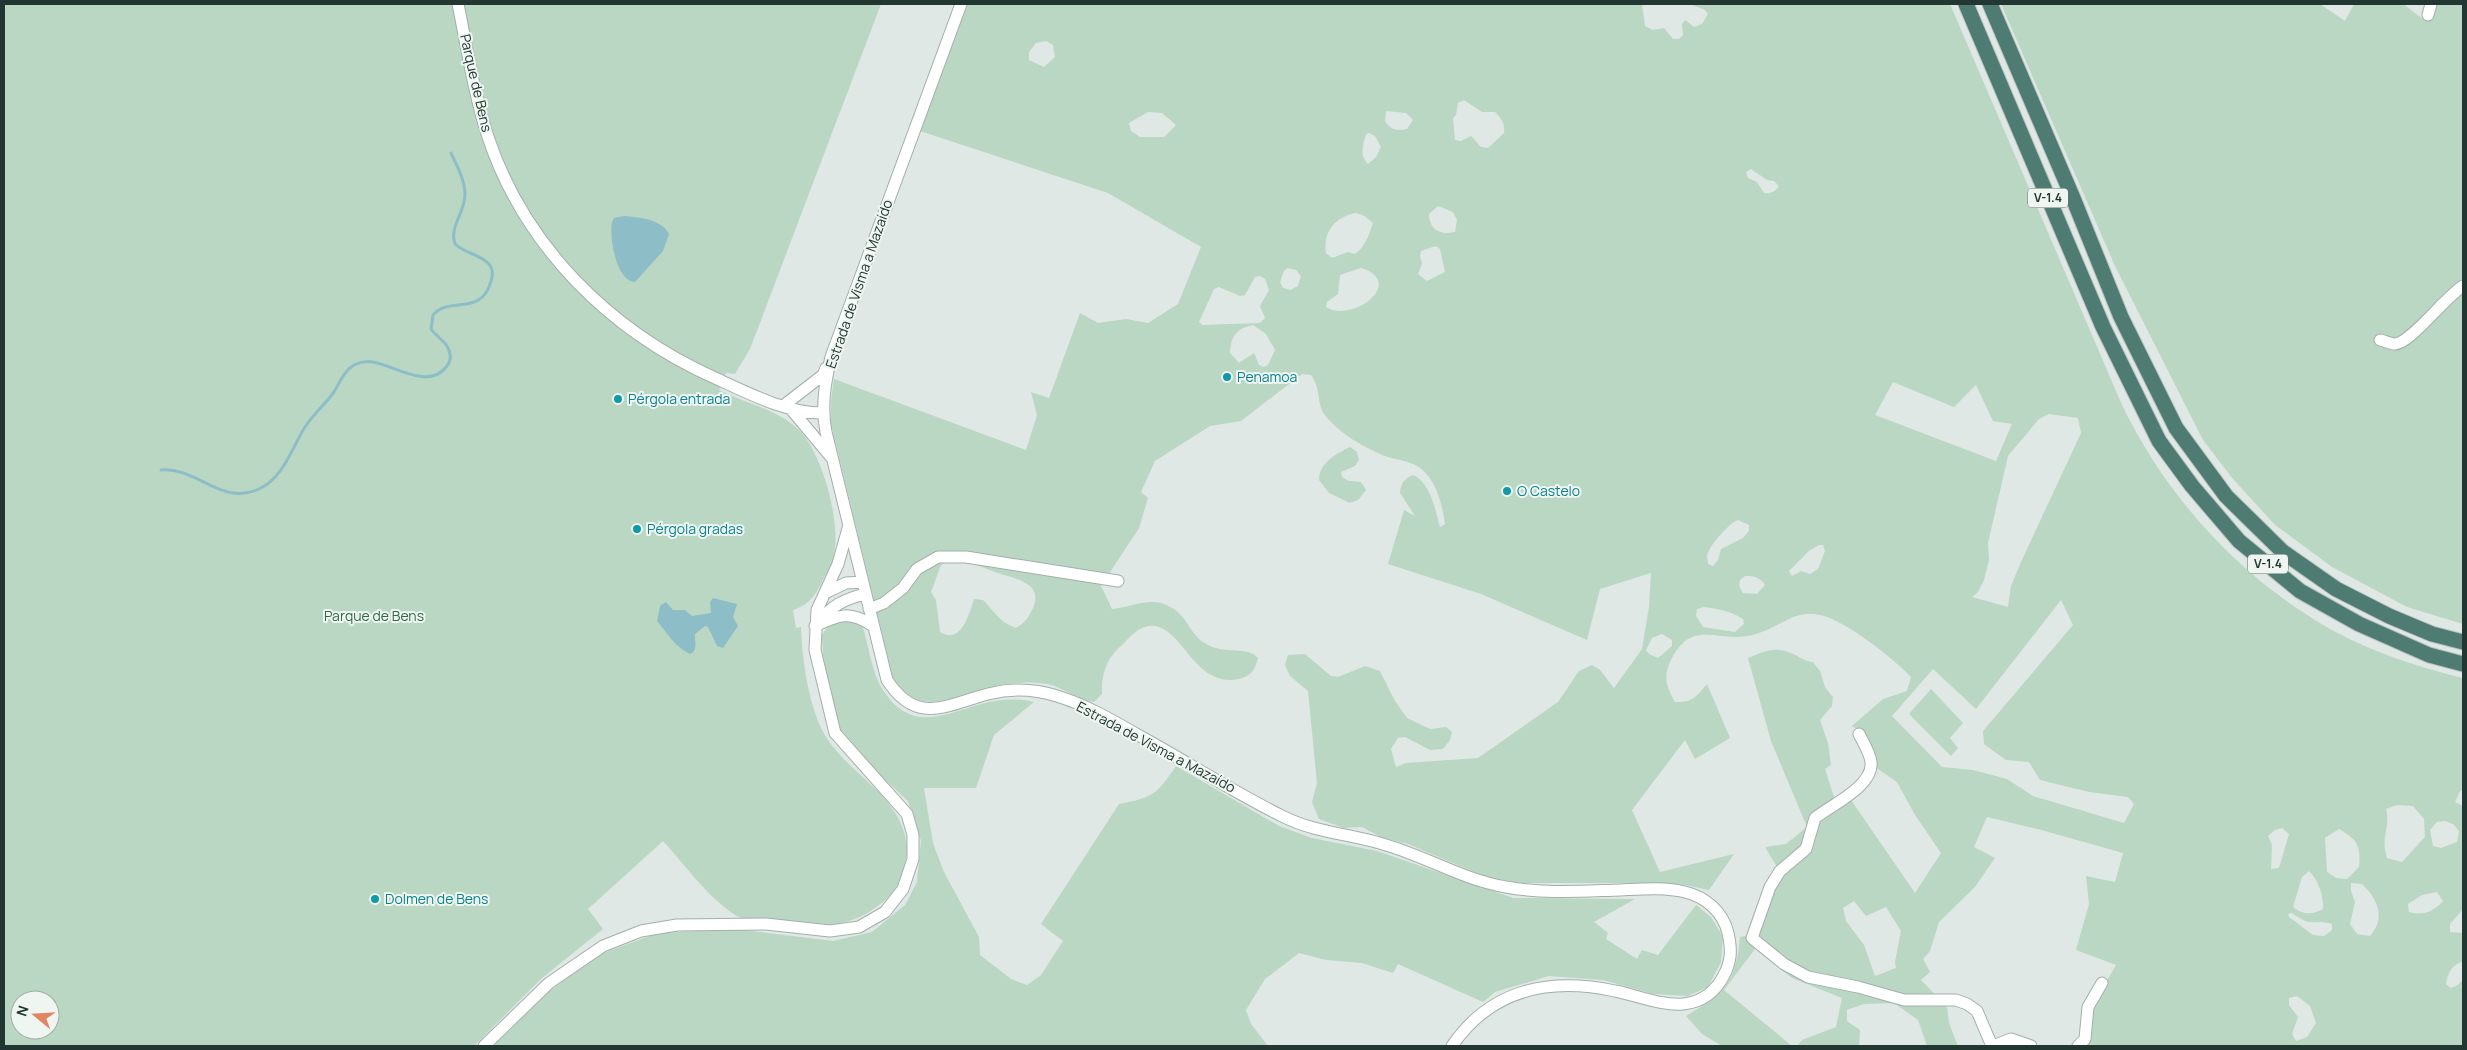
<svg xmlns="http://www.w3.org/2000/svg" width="2467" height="1050" font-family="Manrope,sans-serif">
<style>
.green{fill:#bad7c3;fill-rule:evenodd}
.water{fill:#8dbec8}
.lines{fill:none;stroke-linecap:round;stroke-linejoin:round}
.stream{stroke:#8dbec8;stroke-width:3}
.minor-casing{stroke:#a3afab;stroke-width:13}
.trunk-casing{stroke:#bdc3c1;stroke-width:17}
.minor{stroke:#fff;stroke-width:11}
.trunk{stroke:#4e7c72;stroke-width:15}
.culture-dot{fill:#0f9aa8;stroke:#eff6f2;stroke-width:2}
.labels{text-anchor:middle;stroke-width:4;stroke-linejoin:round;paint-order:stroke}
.shield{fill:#eff6f2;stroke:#60706b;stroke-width:1}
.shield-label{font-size:12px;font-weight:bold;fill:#223731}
.street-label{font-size:14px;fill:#223731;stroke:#eff6f2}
.culture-label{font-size:14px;fill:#0d838f;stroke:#eff6f2;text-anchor:start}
.park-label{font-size:14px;fill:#316847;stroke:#eff6f2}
</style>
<rect width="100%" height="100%" fill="#dfe8e4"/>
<path class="green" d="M4,4H881L750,349L735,374L726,373L719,390C744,403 777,409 798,429C822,452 841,521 834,554C833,564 826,573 822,582C815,596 808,605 793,610L796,628L801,627C802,660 809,712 828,740C854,778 901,796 907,846C908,857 903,869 900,879C896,890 888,899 879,905C846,931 817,925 778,921C767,920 747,922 737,916C708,898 686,866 663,841L588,909L603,929L542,978L474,1046H4ZM20,1000H50V1030H20Z
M967,4H1642L1645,26L1653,30L1664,28L1673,39H1679L1683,35L1682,24L1685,20L1694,27L1702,24L1708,14L1705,10L1689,4H1950L2122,405C2167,498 2241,579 2332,630C2372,652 2418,667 2463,678V790L2460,791L2455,802L2463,806V909L2450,924V932L2463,933V961C2451,966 2448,972 2446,984L2451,988L2458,985L2463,979V1046H2082L2098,996L2116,965L2076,950L2089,904L2086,876L2115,882L2123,853L2045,831L1987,817L1974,847L1995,858L1975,887L1939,922L1930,951L1923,959L1930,972L1921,980L1947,1007L1949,1023L1958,1046H1927L1918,1020L1894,1003L1864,1004L1847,1010V1021L1860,1030L1859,1046H1797L1802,1040L1836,1027L1842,998L1792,978L1755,949L1724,990L1792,1046H1722L1702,1034L1686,1016C1724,993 1736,983 1740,937L1750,935L1766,882L1777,867L1765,847L1786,844L1807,827L1771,741L1748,658C1763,652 1775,646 1791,653C1799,656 1803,661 1813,662L1820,671L1825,687L1833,697L1832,706L1820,720L1828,743L1831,765L1825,769L1837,806L1851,800L1915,893L1941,853L1915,815L1897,782L1875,767L1861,732L1852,726L1883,699L1907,691L1911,677C1893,658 1845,620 1820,615C1795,609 1780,627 1756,634C1717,646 1693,615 1670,662C1663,677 1667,688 1675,702C1692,703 1696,697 1707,684L1730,738L1695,759L1685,740L1632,810L1660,872L1734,854L1709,890L1685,885L1662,883H1522L1486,877L1408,844L1381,837L1362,827L1344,828L1319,819L1312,802L1317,783L1308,691L1290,676L1285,665L1288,655L1305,654L1331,676L1338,677L1365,666L1380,671L1395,701L1407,718L1430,729L1446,727L1452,732L1450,740L1443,749L1430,750L1405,737L1398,738L1391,749L1396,767L1406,763L1478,758L1558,702L1579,671L1592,665L1600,670L1614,688L1642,649L1649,607L1651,573L1600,589L1587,640L1481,594L1388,564L1404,510L1415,516L1400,493C1401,483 1404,479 1413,475C1431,483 1435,510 1440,527L1445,524C1442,504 1436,477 1417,466C1409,461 1397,460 1388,457C1366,449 1338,433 1324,414C1317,404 1321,388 1311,375L1302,374L1241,421L1210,426L1155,461L1141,492L1148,498L1139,528L1101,586L1112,609C1127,608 1145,599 1161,603C1190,612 1186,634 1208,645C1224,654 1248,646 1258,658C1255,670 1251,676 1239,679C1198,688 1185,636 1159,627C1143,622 1133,634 1123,644C1107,657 1101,674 1102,694L1094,702C1078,700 1064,688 1048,684C1026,680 1000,684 979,690C944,700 918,715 893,678L831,424V401L834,379L1026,450L1037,415L1031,392L1049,398L1080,313L1098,323L1126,319L1148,323L1178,304L1201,247L1108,193L920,131ZM1046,41L1053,45L1055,57L1044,67L1029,60V52L1036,43ZM1464,100L1482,112H1495C1502,119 1505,123 1504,133L1488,148L1481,147L1471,136L1461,141L1455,140L1453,118L1456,115L1458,103ZM1386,111L1406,113L1413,120L1407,129C1396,131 1391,130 1385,121ZM1148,112L1162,113L1176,125L1164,137H1140L1131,131L1129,123ZM1369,133L1375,136L1381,147L1376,157L1368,164C1359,155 1363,145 1366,134ZM1751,169L1767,180L1774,181L1779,186C1775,192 1770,194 1764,193L1757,182L1748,178L1746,172ZM1438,206L1453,212L1457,220L1455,232C1440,236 1429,229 1429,214ZM1355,213L1363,215L1373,223C1369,235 1365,247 1355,254L1348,252L1332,258L1326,253C1323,232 1334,218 1355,213ZM1436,246L1440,249L1445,272L1427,281L1418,274L1422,264L1420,256L1421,251ZM1287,268L1296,270L1301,276L1298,286L1290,290L1283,288L1280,282L1284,271ZM1361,268C1407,282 1352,324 1326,307L1327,302L1338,294L1340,275ZM1260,276L1265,279L1269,290L1260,306L1265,318L1260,323L1202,325L1199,322L1214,289L1219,287L1240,296L1245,295L1255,277ZM1253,325L1266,334L1275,350L1268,365L1263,367L1259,365L1254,353L1239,363L1230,353C1231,337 1236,328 1253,325ZM1893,382L1954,407L1976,385L1993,421L2012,424L1996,461L1875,415ZM2049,414L2078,418L2081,433L2021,562L2011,586L2008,607L1972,597L1978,592L1984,580L1989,560L1988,543L2008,456L2039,419ZM1738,520L1749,525V531L1743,538L1721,549L1718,560L1713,566L1708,564C1708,561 1707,559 1707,556C1708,547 1730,522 1738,520ZM1819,545H1823L1825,551L1818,569L1810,574L1801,571L1792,576L1789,571L1809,551ZM953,560C973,562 980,567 998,573C1013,579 1044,581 1033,608C1028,618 1026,622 1016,628C999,622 995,612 983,600L974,599C969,615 961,645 940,632L936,600L931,592L941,565ZM1745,576C1754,576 1760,577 1765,585L1757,594L1743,593L1739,586L1740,580ZM2061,600L2073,625L1983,731L1984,744L2006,760L2029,762L2040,780L2089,792L2128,797L2134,804L2124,823L2033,796L2007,779L1973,770L1942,767L1892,716L1933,669L1976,709ZM1704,607C1719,609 1730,611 1743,619L1744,624L1735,632L1703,627L1696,616L1697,609ZM1662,634L1672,640V646L1658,658L1649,654L1646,650L1652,638ZM2397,805L2413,806L2424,819L2425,837L2402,862L2387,858C2380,836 2391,829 2386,809ZM2445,821L2453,824L2459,831L2457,842L2441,848L2433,846L2430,830L2437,822ZM2282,828L2289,834L2279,868L2271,869L2272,845L2268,836L2275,830ZM2339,829C2358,840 2361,846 2359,867L2347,879L2336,878L2327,872L2325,838ZM2309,871C2318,879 2324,897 2323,909C2313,915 2302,915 2293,907L2302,877ZM2351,883L2362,884C2378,899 2386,918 2370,936L2357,934L2350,924L2355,902L2351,891ZM2437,892L2443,901C2433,912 2423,916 2409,912L2408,904L2422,895ZM1854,901L1866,916L1886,907L1901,931L1895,962L1896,968L1875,976L1864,945L1846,921L1843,908ZM2292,913C2314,929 2313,918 2332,924V930L2324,936L2313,935L2289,917L2288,914ZM2297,996L2310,1006L2316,1023L2307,1037L2296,1041L2292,1034L2298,1017L2289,1005V998Z
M2001,4H2320L2345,21L2354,4H2403L2423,19L2428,4H2463V624L2407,607L2332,567L2275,525L2233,479L2203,440L2115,266Z
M1350,447L1357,452L1359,460L1355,466L1341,472L1342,477L1349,481L1361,482L1366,490L1358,500L1350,503L1329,493L1319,480C1319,463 1336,454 1350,447Z
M847,621L862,625C869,645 871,672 883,690C911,733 942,715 981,704C999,699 1017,698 1034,702L994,735L976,788H924L933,843L944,872L979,937L980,955L1011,979L1027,985L1041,975L1063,941L1041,924L1119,804C1154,797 1156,795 1176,766L1279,826L1312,838L1377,851L1513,898L1635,899L1594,922L1608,933L1606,939L1637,959L1642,950L1658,955L1696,905L1711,917L1723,937L1721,962L1708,987L1688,996L1654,994L1603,980L1549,976L1495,992L1483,1002L1398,964L1393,973L1362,963L1326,960L1299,953L1265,979L1246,1010L1251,1024L1268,1046H493L550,991L595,956L658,933L736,929L833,941L872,932L905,905L917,882L921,841L908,801L859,756L840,729L832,706L823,656L822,635L830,623Z
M1931,689L1963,723L1950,738L1958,748L1951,756L1909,714Z"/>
<path class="water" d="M624,216C638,217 662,219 669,234L663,251L635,282C616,281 609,237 612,222L614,218Z
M713,598L737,604L733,617L738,626L723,648L717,646L708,627L705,626L695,634C694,640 699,650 690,654C675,647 667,633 657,621L660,606L666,602L673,610H685L692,616L711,613L710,602Z"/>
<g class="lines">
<path class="stream" d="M161,470C199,467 222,508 261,488C285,476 293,444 307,424C315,413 326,403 334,392C340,382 344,371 354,365C360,362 367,361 373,362C393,365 429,391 447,366C451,361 451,354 448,348C445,341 436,336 431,329L433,315C448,296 482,317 491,281C493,275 493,268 488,263C479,254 464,253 455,244C449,227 465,212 465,195C465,180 457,166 451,153"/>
<defs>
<path id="minor" d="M458,4C467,48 474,94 488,137C525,247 610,331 715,378C748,393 786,413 822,413
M961,4L831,357C825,383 821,406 826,432L887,680C917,726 946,705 988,694C1011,688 1035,689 1057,696C1086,705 1112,720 1138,735C1186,761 1233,792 1282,816C1315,833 1352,834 1386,845C1427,857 1464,880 1506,887C1544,894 1583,891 1621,890C1642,889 1664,887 1685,892C1706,897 1723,912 1728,933C1731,947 1732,957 1726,971C1718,989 1704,1002 1683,1004C1662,1006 1636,995 1615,991C1550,977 1491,989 1452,1046
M2428,15L2431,4
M2380,340C2385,341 2391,344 2395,344C2411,343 2445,297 2463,286
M783,406L823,375L826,368
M790,408L831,457
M825,593L846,583L863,582
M869,609L884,603L903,588L917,569L938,557H966L1118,581
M818,623C831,606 844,599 865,594
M815,626C838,615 850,610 873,626
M1859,734C1863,742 1870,753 1871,762C1874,786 1831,805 1815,818L1806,849L1780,871L1770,887L1752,938L1784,964L1808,977L1858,987L1904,1000H1956L1967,1004L1977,1011L1992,1046
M484,1046L549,983L603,946L641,931L677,925L766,924L830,931L859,927L885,912L903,889L913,859V835L907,814L835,733L815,650L817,610L838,564L849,525
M1993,1046L2011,1039L2031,1046
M2078,1046L2085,1039L2088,1007L2102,983"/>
<path id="trunk" d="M1966,4L2103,327L2159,441L2192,486L2239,541L2300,591L2359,624L2429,655L2463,664
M1990,4L2073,198L2121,317L2176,428L2226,496L2283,552L2336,589L2389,616L2432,634L2463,642"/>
</defs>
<use href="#minor" class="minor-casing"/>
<use href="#trunk" class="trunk-casing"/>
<use href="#minor" class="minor"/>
<use href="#trunk" class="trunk"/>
</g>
<g class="culture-dot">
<circle cx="1227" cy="377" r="5"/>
<circle cx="618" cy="399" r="5"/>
<circle cx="1507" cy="491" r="5"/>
<circle cx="637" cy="529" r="5"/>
<circle cx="375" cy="899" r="5"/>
</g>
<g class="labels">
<g class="shield">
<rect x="2028" y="188.5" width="40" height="19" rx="4"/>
<rect x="2248" y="554.5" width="40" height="19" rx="4"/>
</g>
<g class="shield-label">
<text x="2048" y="202">V-1.4</text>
<text x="2268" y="568">V-1.4</text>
</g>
<g class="street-label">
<text transform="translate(476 83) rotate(77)" y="5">Parque de Bens</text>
<text transform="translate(859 284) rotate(-71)" y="5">Estrada de Visma a Mazaído</text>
<text transform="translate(1156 747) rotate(28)" y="5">Estrada de Visma a Mazaído</text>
</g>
<g class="culture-label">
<text x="1237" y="382">Penamoa</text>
<text x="628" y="404">Pérgola entrada</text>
<text x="1517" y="496">O Castelo</text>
<text x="647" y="534">Pérgola gradas</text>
<text x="385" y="904">Dolmen de Bens</text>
</g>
<g class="park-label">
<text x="374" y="621">Parque de Bens</text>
</g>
</g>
<rect width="2467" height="1050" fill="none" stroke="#223731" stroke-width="10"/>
<g transform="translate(35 1015) rotate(288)"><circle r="24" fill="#eff6f2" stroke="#9daaa5"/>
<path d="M0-4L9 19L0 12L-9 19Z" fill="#e18564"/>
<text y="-8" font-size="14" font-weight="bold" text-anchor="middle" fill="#223731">N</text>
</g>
</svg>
